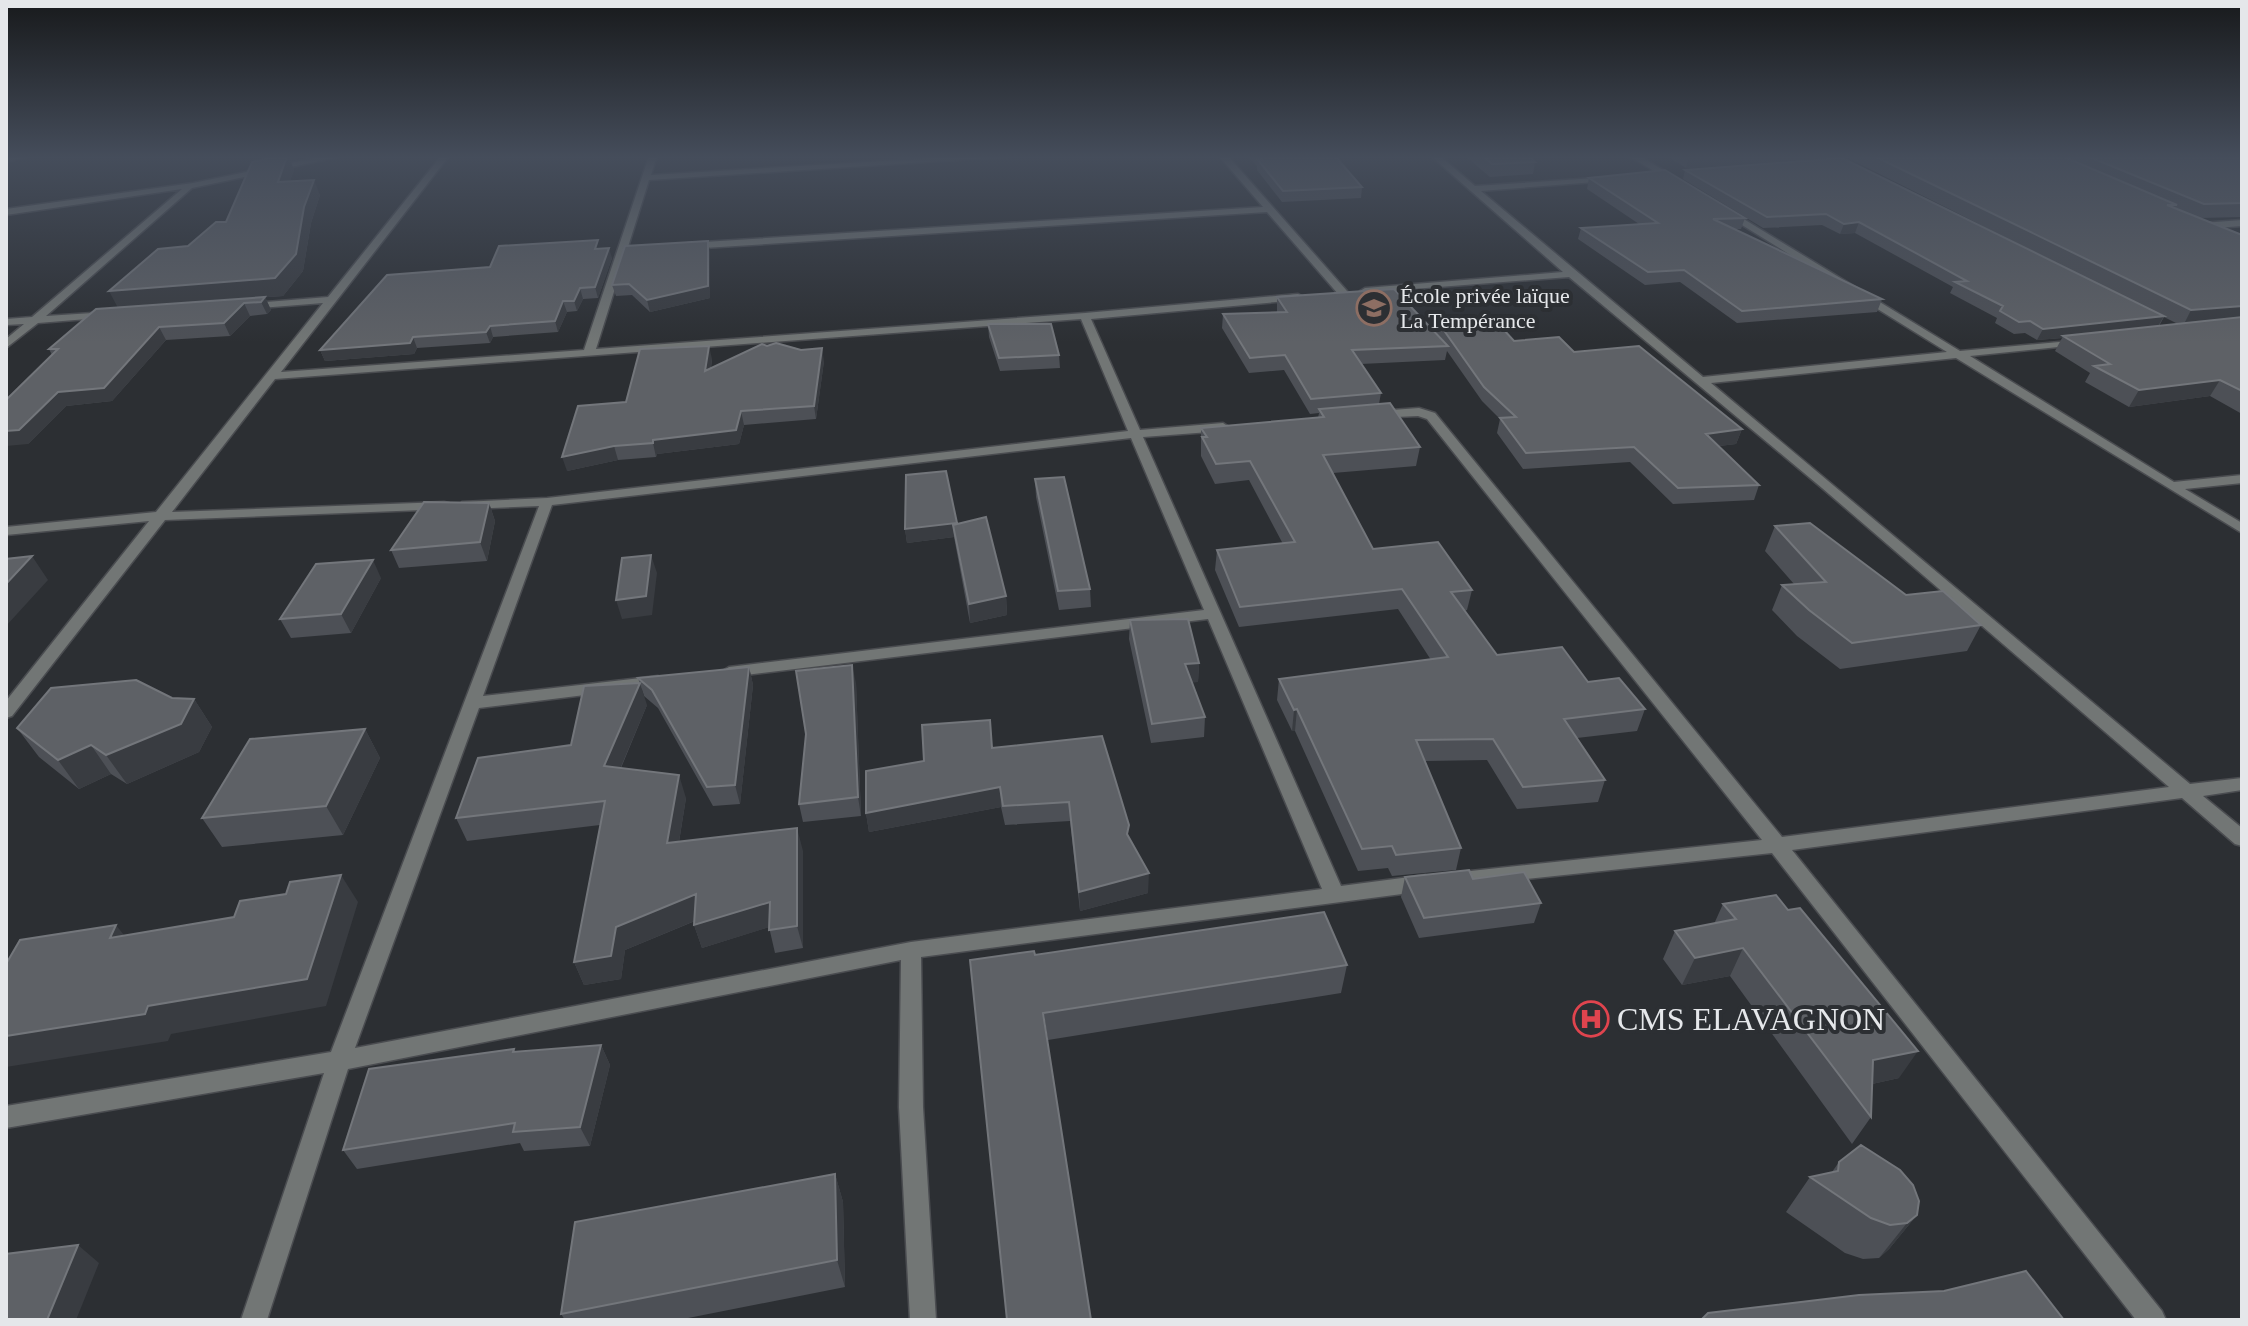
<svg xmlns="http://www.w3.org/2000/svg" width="2248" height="1326" font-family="Georgia,serif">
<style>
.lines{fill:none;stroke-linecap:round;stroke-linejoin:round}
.minor-casing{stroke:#4a4c50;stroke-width:3}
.minor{fill:#727675;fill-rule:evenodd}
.wall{fill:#4d5056;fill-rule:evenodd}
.shaded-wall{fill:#393c41}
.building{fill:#5e6166;stroke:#73767b;stroke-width:2}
.labels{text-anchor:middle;stroke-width:8;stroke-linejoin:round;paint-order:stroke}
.far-poi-label{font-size:22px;fill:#e5e7ea;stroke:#2c2f33;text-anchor:start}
.near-poi-label{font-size:32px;fill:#e5e7ea;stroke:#2c2f33;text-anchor:start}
</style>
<rect width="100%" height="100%" fill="#2c2f33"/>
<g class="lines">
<defs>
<path id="minor" d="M31,156L6,162V158Z
M325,156H343L192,188L46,316L108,312L113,315L112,317L38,323L6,348V339L24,324L6,325V319L32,317L182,189L6,215V209L193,183Z
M441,156H449L281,372L584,350L649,156H657L651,175L967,156H1019L649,180L596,349L1085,313L1298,294L1303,297L1298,300L1091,319L1140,430L1223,423L1229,427L1223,431L1143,437L1341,886L1425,875L1432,878L1435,883L1432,888L1425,891L921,957L923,1107L936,1320H910L899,1107L901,960L348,1069L267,1320H241L324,1073L6,1128V1106L331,1052L539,506L467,509L462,508V502L547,498L1128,431L1081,319L275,379L172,512L444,502L449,503V509L165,520L12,716L6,718V701L149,521L6,535V527L156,512L323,303L246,309L241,306L242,304L328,297ZM1131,438L1204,610L729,667L721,672L729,677L1208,619L1322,889L911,942L355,1048L479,708L658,686L666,681L658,676L483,696L552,505Z
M1219,156H1228L1347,291V295H1339L1267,212L688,249L683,246L688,243L1263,207Z
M1431,156H1440L1475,186L1611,177L1608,181L1481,191L1703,377L1947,352L1721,212V208L1724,207L1960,351L2081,340V344L2077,345L1970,356L2174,482L2242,475V483L2185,489L2242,523V533L1956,358L1711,383L2190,784L2242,778V790L2203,796L2242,828V846L2235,844L2182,798L1792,850L2162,1311L2166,1320H2136L1772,853L1452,887L1445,885L1442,880L1445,875L1452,873L1762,840L1427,419L1418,416L1374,418V412L1378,411L1419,408L1435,413L1782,837L2169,787L1822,488L1569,277L1361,293L1360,291L1365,288L1563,272Z
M1629,156H1640L1681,181L1674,183Z
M2242,220V226L2202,229L2198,226L2202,223Z"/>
</defs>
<use href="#minor" class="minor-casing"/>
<use href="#minor" class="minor"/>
</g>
<path class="wall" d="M1248,156H1335L1362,187L1361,198L1282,202L1257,170V166Z
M1465,156H1528L1535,162L1533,174L1490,177Z
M1667,156H1823V158L1686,168Z
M1844,156H2242V217L2199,218L2242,235V414L2210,396L2129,407L2085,382L2090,373L2055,351L2062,338L2037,340L2025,333L2014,334L1995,323L1997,318L1950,293L1953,287L1855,233L1840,234L1822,225L1763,228L1683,179L1685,170L2134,302ZM2164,317L2178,324L2159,326Z
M298,159L290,160L294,170L290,181L320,195L311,223L303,271L283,296L240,299L265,297L271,310L267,314L250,316L230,336L166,340L112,401L66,406L28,444L52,355L49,349L118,307L226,222L252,162Z
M1589,178L1745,218L1741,229H1735L1882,299L1877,312L1737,323L1680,282L1645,285L1578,239L1581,228L1639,224L1587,189Z
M600,249L612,258L598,298L583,299L577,311L567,312L558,332L493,337L490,343L417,348L414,354L325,361L320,350L490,267Z
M710,252V298L650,312L632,295L616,296L612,285Z
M1277,297L1436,334L1438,322L1514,341L1574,352L1742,429L1736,444L1719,446L1759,485L1754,500L1673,504L1630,462L1523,469L1497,433L1500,419L1482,401L1447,351L1445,360L1361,364L1381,393L1379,404L1420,447L1416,466L1333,473L1373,549L1472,590L1467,610L1464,611L1497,655L1588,682L1645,709L1637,731L1577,738L1605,780L1598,802L1517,809L1487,760L1425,761L1461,848L1456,870L1392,876L1388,868L1358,871L1295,731H1292L1277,700L1279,679L1431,660L1398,609L1239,627L1215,570L1217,550L1283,544L1249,480L1215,484L1201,456V428L1318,418L1319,413L1310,414L1284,370L1249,373L1222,328L1223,314L1277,312Z
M988,324L1059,355L1060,368L1000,371L989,337Z
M767,346L824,361L816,419L744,425L739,444L657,454L656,457L618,460L567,471L626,402L712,359L711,368Z
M1035,479L1090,589L1091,607L1059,610L1036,497Z
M489,503L495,521L487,561L399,568L391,550Z
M957,524L1006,596L1007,615L970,623L954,537L907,543L905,529Z
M1775,526L1906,595L1981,625L1967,651L1840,669L1797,636L1772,610L1782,585L1794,584L1765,551Z
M381,578L351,633L291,638L280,619Z
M1130,620L1199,663L1198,682H1192L1205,717L1204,737L1151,743L1129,639Z
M749,667L753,685L740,804L713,806L658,708L644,696L638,678Z
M856,683L861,816L803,822L799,804L806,734Z
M172,698L194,699L212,727L199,752L127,784L111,774L79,789L39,757L17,728Z
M647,705L621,768L686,798L679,842L803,851V948L775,953L769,927L702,948L694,925L695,921L625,950L621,979L584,985L574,962L600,825L467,841L456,818L571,745Z
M365,729L380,758L343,835L222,847L202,818Z
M992,748L1129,838L1148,893L1080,911L1070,821L1005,825L1001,807L869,832L866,813L924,761Z
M1405,877L1473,879L1541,903L1534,923L1419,938L1401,897Z
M1723,904L1899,1078L1872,1084L1871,1117L1852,1144L1730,976L1682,985L1663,959L1675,931L1714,924Z
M1035,955L1347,965L1341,993L1048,1040Z
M601,1045L610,1065L590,1146L524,1151L520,1143L357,1169L343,1150L514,1049L515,1052Z
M1839,1162L1917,1215L1889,1249L1879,1258L1863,1259L1845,1253L1786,1212L1810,1177L1832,1172Z
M835,1174L843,1202L845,1287L678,1320H565L561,1314Z"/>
<path class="shaded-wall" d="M274,156H298V159L290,160L294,170L284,197L278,182Z
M1689,156H1823V158L1686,168Z
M314,180L320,195L311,223L303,271L283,296L118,308L109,291Z
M1859,222L1855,233L1840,234L1844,224Z
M708,241L710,252V298L650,312L647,300Z
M609,248L612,258L598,298L595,287Z
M580,288L583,299L577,311L574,301Z
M265,297L271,310L267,314L261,302Z
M563,301L567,312L558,332L555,321Z
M244,303L250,316L230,336L224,323Z
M2242,306V320L2183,326L2191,310Z
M2164,316L2157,328L2063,336L2062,338L2037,340L2043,329Z
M490,326L493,337L490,343L486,332Z
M159,327L166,340L112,401L66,406L28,444L6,446V431L58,392Z
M413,337L417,348L414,354L325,361L320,350Z
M709,346L712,359L708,384L705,371Z
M822,348L824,361L816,419L814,406Z
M2220,380L2210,396L2129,407L2139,390Z
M741,411L744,425L739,444L657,454L656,457L653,443V440Z
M1742,429L1736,444L1701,448L1706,434Z
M614,446L618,460L567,471L562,457Z
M489,503L495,521L487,561L480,542Z
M957,523L953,525L954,537L907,543L905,529Z
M651,555L657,573L652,615L622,619L616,600Z
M32,556L48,580L6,626V584Z
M373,560L381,578L351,633L341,614Z
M1006,596L1007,615L970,623L969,604Z
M1199,663L1198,682L1184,684L1185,664Z
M852,665L856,683L861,816L858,797Z
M749,667L753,685L740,804L735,785Z
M640,683L647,705L612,788L604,766Z
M194,699L212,727L199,752L127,784L106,755Z
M1297,709L1295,731H1292L1294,710Z
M365,729L380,758L343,835L326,806Z
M91,745L111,774L79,789L58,760Z
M679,775L686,798L675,866L667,843Z
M1000,787L1001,807L869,832L866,813Z
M797,828L803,851V948L797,926Z
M1149,873L1148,893L1080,911L1079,892Z
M341,875L358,902L326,1006L171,1034L168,1041L6,1067V1036L148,1006Z
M696,894L704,917L625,950L621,979L584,985L574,962L616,927Z
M770,902L776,925L702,948L694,925Z
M116,925L138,953L110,938Z
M1743,948L1730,976L1682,985L1695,958Z
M601,1045L610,1065L590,1146L580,1127Z
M1918,1051L1899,1078L1854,1088L1873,1060Z
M835,1174L843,1202L845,1287L837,1260Z
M1917,1215L1889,1249L1879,1258L1907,1223Z
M78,1245L99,1263L76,1320H47Z"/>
<path class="building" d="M280,156H287L278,182L314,180L304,207L296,254L275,278L109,291L158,249L188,246L216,222H226L252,162Z
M1259,156H1335L1362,187L1283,191L1258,160H1262Z
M1483,156H1528L1535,162L1492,164Z
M1874,156H2062L2177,205H2167L2242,235V306L2191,310Z
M2087,156H2242V203L2204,204Z
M1842,158L2164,316L2043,329L2030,321L2019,322L2000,311L2003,306L1955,282L1967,281L1859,222L1844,224L1826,214L1767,217L1685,170Z
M1665,170L1745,218L1713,219L1882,299L1742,311L1684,270L1648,272L1581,228L1658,223L1589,178Z
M598,240L595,249L609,248L595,287L580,288L574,301H563L555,321L490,326L486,332L413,337L410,343L320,350L387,275L490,267L499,246Z
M708,241V286L647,300L629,284L612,285L625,246Z
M1394,289L1448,346L1352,350L1381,393L1311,399L1285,355L1250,358L1223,314L1287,312L1277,297Z
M265,297L261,302L244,303L224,323L159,327L104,388L58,392L19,430L6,431V400L58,349H49L96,309Z
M2242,317V391L2220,380L2139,390L2094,366L2110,364L2063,336Z
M1494,319L1514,341L1559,337L1574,352L1639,346L1742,429L1706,434L1759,485L1678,488L1634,447L1526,453L1500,418L1516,417L1484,387L1438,322Z
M988,324H1051L1059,355L999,358Z
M776,343L801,350L822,348L814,406L741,411L736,430L653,440V443L614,446L562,457L578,406L626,402L640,349L709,346L705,371L762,344L767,346Z
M1390,403L1420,447L1323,455L1373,549L1438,542L1472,590L1451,592L1497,655L1562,647L1588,682L1619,678L1645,709L1564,719L1605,780L1523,787L1493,739L1416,740L1461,848L1396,855L1392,846L1362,849L1297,709L1294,710L1279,679L1448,657L1402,589L1240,607L1217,550L1295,542L1250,461L1216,464L1202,437H1207L1201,428L1324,417L1319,409Z
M946,471L957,523L905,529L906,475Z
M1064,477L1090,589L1058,591L1035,479Z
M424,502L489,503L480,542L391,550Z
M986,517L1006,596L969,604L953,525Z
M1810,523L1906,595L1943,591L1981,625L1852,643L1809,610L1782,585L1826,582L1775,526Z
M651,555L646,596L616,600L622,558Z
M32,556L6,584V559Z
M373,560L341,614L280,619L316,564Z
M1188,619L1199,663L1185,664L1205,717L1152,724L1130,620Z
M852,665L858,797L799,804L806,734L796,671Z
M749,667L735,785L707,787L652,690L638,678Z
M136,680L172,698L194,699L181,724L106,755L91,745L58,760L17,728L51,688Z
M640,683L604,766L679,775L667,843L797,828V926L769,930L770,902L694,925L696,894L616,927L611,956L574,962L605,801L456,818L478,758L571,745L584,686Z
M990,720L992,748L1102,736L1129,825L1127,834L1149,873L1079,892L1069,802L1003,806L1000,787L866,813V771L924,761L922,725Z
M365,729L326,806L202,818L250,739Z
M1469,870L1473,879L1524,872L1541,903L1424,918L1405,877Z
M341,875L307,979L148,1006L145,1014L6,1036V964L20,940L116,925L110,938L234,917L240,901L286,894L290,882Z
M1776,895L1788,910L1800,908L1918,1051L1873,1060L1871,1117L1743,948L1695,958L1675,931L1736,919L1723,904Z
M1324,912L1347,965L1043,1013L1091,1320H1007L970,960L1034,951L1035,955Z
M601,1045L580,1127L513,1132L515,1123L343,1150L369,1069L514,1049L513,1052Z
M1861,1145L1900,1170L1913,1185L1919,1201L1917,1215L1907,1223L1890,1225L1871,1218L1810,1177L1838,1171L1839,1162Z
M835,1174L837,1260L561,1314L575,1222Z
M78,1245L47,1320H6V1254Z
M2026,1271L2064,1320H1701L1708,1313L1859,1295L1944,1291Z"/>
<linearGradient id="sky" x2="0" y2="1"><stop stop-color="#181a1c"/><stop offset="0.46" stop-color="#454d5b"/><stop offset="1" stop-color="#454d5b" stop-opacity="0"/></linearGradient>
<rect width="2248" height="342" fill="url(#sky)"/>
<defs>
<symbol id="school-ring" viewBox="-11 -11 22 22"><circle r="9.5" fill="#2c2f33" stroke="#8d6e63" stroke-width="1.5"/><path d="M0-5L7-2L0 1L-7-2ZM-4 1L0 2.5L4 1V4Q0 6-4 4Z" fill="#8d6e63"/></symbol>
<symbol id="hospital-ring" viewBox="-11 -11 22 22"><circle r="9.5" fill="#2c2f33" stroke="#e0444e" stroke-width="1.5"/><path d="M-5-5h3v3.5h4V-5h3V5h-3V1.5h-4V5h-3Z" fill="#e0444e"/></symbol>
</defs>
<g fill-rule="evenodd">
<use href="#school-ring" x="1354" y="288" width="40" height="40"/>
<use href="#hospital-ring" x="1571" y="999" width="40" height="40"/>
</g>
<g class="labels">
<g class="far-poi-label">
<text x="1400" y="303">École privée laïque<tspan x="1400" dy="25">La Tempérance</tspan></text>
</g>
<g class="near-poi-label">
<text x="1617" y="1030">CMS ELAVAGNON</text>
</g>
</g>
<rect width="2248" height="1326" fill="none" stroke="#e5e7ea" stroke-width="16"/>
</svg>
